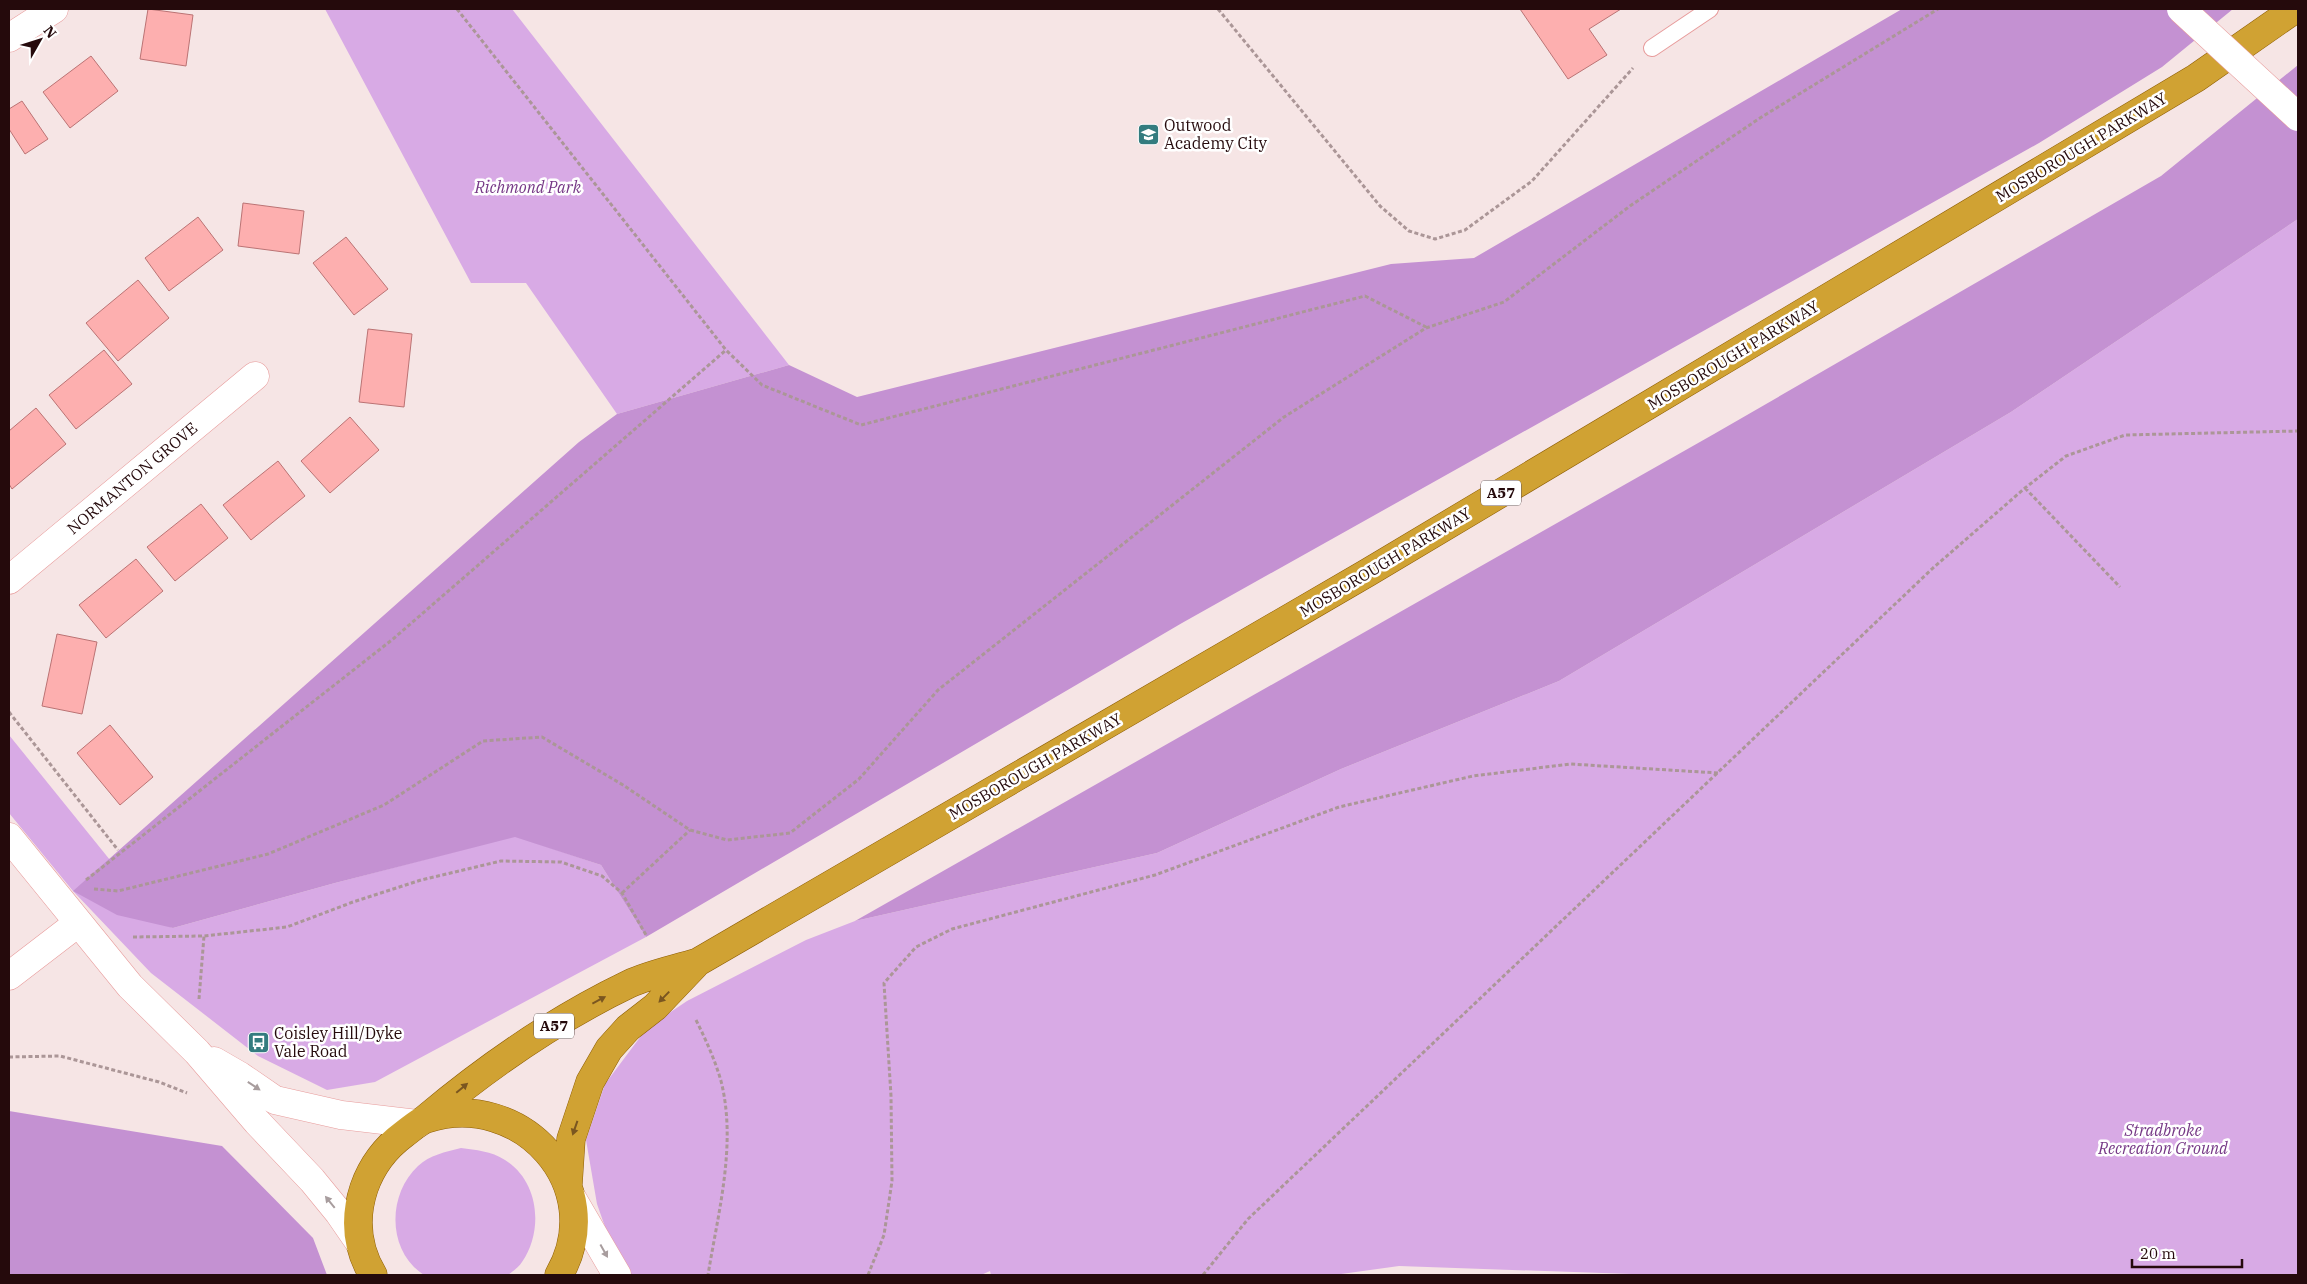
<svg xmlns="http://www.w3.org/2000/svg" width="2307" height="1284" font-family="'IBM Plex Serif',serif">
<style>
.green{fill:#d8aae5}
.forest{fill:#c491d2}
.building{fill:#fdafaf;stroke:#bb7374}
.lines{fill:none;stroke-linecap:round;stroke-linejoin:round}
.service-casing{stroke:#e89c9c;stroke-width:18}
.minor-casing{stroke:#e89c9c;stroke-width:29}
.secondary-casing{stroke:#e89c9c;stroke-width:29}
.trunk-casing{stroke:#8d5d04;stroke-width:29}
.path{stroke:#ab9697;stroke-width:3;stroke-dasharray:4 2.5;stroke-linecap:butt}
.service{stroke:#fff;stroke-width:16}
.minor{stroke:#fff;stroke-width:28}
.secondary{stroke:#fff;stroke-width:28}
.trunk{stroke:#d0a233;stroke-width:28}
.tertiary-bridge-casing{stroke:#e89c9c;stroke-width:29;stroke-linecap:butt}
.tertiary-bridge{stroke:#fff;stroke-width:28}
.oneway{fill:#7a5620}
.oneway2{fill:#a89d9e}
.labels{text-anchor:middle;stroke-width:5;stroke-linejoin:round;paint-order:stroke}
.shield{fill:#fff;stroke:#665455;stroke-width:1}
.shield-label{font-size:15px;font-weight:bold;fill:#250a0c}
.poi-label{font-size:16px;fill:#250a0c;stroke:#fff;text-anchor:start}
.street-label{font-size:16px;fill:#250a0c;stroke:#fff}
.park-label{font-size:16px;font-style:italic;fill:#763886;stroke:#fff}
</style>
<rect width="100%" height="100%" fill="#f6e5e5"/>
<path class="green" d="M325,9H512L789,365L617,414L526,283H471Z
M2298,219V1275H1660L1399,1266L1334,1275H991L990,1271L981,1275H622L597,1204L586,1140L605,1084L647,1028L687,1001L806,940L855,921L1157,853L1341,769L1559,681L2011,412Z
M9,735L110,860L74,891L173,928L335,883L515,836L601,865L646,937L375,1082L327,1090L258,1056L151,973L73,891L9,813Z
M461,1148C476,1150 491,1151 505,1160C539,1181 544,1230 522,1262C519,1267 513,1271 508,1275H424C387,1251 387,1195 418,1166C430,1155 445,1152 461,1148Z"/>
<path class="forest" d="M1902,9H2233L2162,67L2039,143L1182,623L646,937L601,865L515,837L335,883L173,928L117,915L73,891L579,442L617,414L789,365L857,397L1391,264L1474,258Z
M2298,65V219L2011,412L1559,681L1341,769L1157,853L855,921L1714,434L2161,176Z
M9,1111L222,1146L313,1238L327,1275H9Z"/>
<path class="building" d="M148,9L193,15L186,66L140,59Z
M1520,9H1621L1589,29L1607,55L1568,79Z
M91,56L118,91L70,128L43,92Z
M22,101L48,139L25,154L9,129V109Z
M243,203L304,211L299,254L238,246Z
M198,217L223,250L169,291L145,258Z
M346,237L388,289L354,315L313,263Z
M138,280L169,318L118,361L86,323Z
M368,329L412,334L404,407L359,402Z
M104,350L132,384L76,429L49,395Z
M36,408L66,444L12,489L9,484V431Z
M350,417L379,450L330,493L301,461Z
M278,461L305,496L251,540L223,505Z
M201,504L228,538L175,581L147,547Z
M136,559L163,591L106,638L79,605Z
M57,634L97,642L82,714L42,706Z
M110,725L153,777L120,805L77,753Z"/>
<g class="lines">
<defs>
<path id="service" d="M1652,48L1710,9"/>
<path id="minor" d="M9,38L54,9
M9,580L255,376
M9,976L78,923"/>
<path id="secondary" d="M9,837L130,986L197,1052L257,1122L312,1180L339,1213L359,1242
M214,1061L240,1076L275,1100L341,1115L417,1124
M572,1198L617,1275"/>
<path id="trunk" d="M425,1119C487,1067 556,1019 629,984C650,974 676,969 698,962L1367,573L2196,78L2295,9
M568,1185L571,1139L590,1082L609,1049L628,1028L655,1007L695,965
M373,1275C357,1248 354,1218 364,1188C372,1165 385,1148 404,1134C411,1129 418,1122 426,1119C521,1088 610,1186 559,1275"/>
</defs>
<use href="#service" class="service-casing"/>
<use href="#minor" class="minor-casing"/>
<use href="#secondary" class="secondary-casing"/>
<use href="#trunk" class="trunk-casing"/>
<path class="path" d="M457,9L726,350L762,385L861,425L1365,296L1426,327
M1218,9L1380,206L1409,231L1435,239L1465,230L1532,181L1633,68
M2025,488L2120,587
M9,712L118,850
M86,880L393,639L726,350
M94,889L118,891L268,854L384,805L483,741L542,737L623,785L690,830L727,840L790,833L859,779L938,690L1284,417L1426,328L1504,302L1630,206L1760,118L1938,9
M622,893L690,830
M133,937L204,936L287,927L353,902L421,880L501,861L561,862L602,876L622,893L646,935
M199,999L204,936
M696,1020C706,1040 715,1060 721,1081C737,1144 718,1213 708,1275
M9,1057L60,1056L159,1082L187,1093
M868,1275L884,1235L892,1181L891,1096L884,983L916,947L952,929L1155,875L1339,807L1473,776L1570,764L1718,773
M1203,1275L1248,1219L1933,568L2025,488L2066,456L2125,435L2298,431"/>
<use href="#service" class="service"/>
<use href="#minor" class="minor"/>
<use href="#secondary" class="secondary"/>
<use href="#trunk" class="trunk"/>
<defs>
<path id="tertiary-bridge" d="M2181,9L2298,117"/>
</defs>
<use href="#tertiary-bridge" class="tertiary-bridge-casing"/>
<use href="#tertiary-bridge" class="tertiary-bridge"/>
</g>
<defs><path id="oneway-solid" d="M-6-.8H1V-3.2L6.5 0L1 3.2V.8H-6Z" transform="scale(1.25)"/></defs>
<g class="oneway">
<use href="#oneway-solid" transform="translate(664 997) rotate(134)"/>
<use href="#oneway-solid" transform="translate(599 1000) rotate(-28)"/>
<use href="#oneway-solid" transform="translate(462 1088) rotate(-40)"/>
<use href="#oneway-solid" transform="translate(575 1128) rotate(109)"/>
</g>
<g class="oneway2">
<use href="#oneway-solid" transform="translate(254 1086) rotate(34)"/>
<use href="#oneway-solid" transform="translate(330 1202) rotate(-129)"/>
<use href="#oneway-solid" transform="translate(604 1251) rotate(61)"/>
</g>
<defs>
<symbol id="school-square" viewBox="-11 -11 22 22"><rect x="-9" y="-9" width="18" height="18" rx="4" fill="#337c7f" stroke="#fff"/><path d="M0-5L7-2L0 1L-7-2ZM-4 1L0 2.5L4 1V4Q0 6-4 4Z" fill="#fff"/></symbol>
<symbol id="bus-square" viewBox="-11 -11 22 22"><rect x="-9" y="-9" width="18" height="18" rx="4" fill="#337c7f" stroke="#fff"/><path d="M-5-6H5V4H4V6H2V4H-2V6H-4V4H-5ZM-3.5-4V0h7V-4ZM-3.5 1.2v1.5H-2V1.2ZM2 1.2v1.5H3.5V1.2Z" fill="#fff"/></symbol>
</defs>
<g fill-rule="evenodd">
<use href="#school-square" x="1136" y="122" width="25" height="25"/>
<use href="#bus-square" x="246" y="1030" width="25" height="25"/>
</g>
<g class="labels">
<g class="shield">
<rect x="1481" y="480.5" width="40" height="25" rx="4"/>
<rect x="534" y="1013.5" width="40" height="25" rx="4"/>
</g>
<g class="shield-label">
<text x="1501" y="498">A57</text>
<text x="554" y="1031">A57</text>
</g>
<g class="poi-label">
<text x="1164" y="131">Outwood<tspan x="1164" dy="18">Academy City</tspan></text>
<text x="274" y="1039">Coisley Hill/Dyke<tspan x="274" dy="18">Vale Road</tspan></text>
</g>
<g class="street-label">
<text transform="translate(2081 147) rotate(-31)" y="6">MOSBOROUGH PARKWAY</text>
<text transform="translate(1733 355) rotate(-31)" y="6">MOSBOROUGH PARKWAY</text>
<text transform="translate(132 478) rotate(-40)" y="6">NORMANTON GROVE</text>
<text transform="translate(1385 562) rotate(-31)" y="6">MOSBOROUGH PARKWAY</text>
<text transform="translate(1035 766) rotate(-30)" y="6">MOSBOROUGH PARKWAY</text>
</g>
<g class="park-label">
<text x="528" y="193">Richmond Park</text>
<text x="2163" y="1136">Stradbroke<tspan x="2163" dy="18">Recreation Ground</tspan></text>
</g>
</g>
<rect width="2307" height="1284" fill="none" stroke="#250a0c" stroke-width="20"/>
<g transform="translate(40 40) rotate(51)" stroke="#ffffff" stroke-width="4" paint-order="stroke">
<path d="M0-4L9 19L0 12L-9 19Z" fill="#250a0c"/>
<text y="-8" font-size="14" font-weight="bold" text-anchor="middle" fill="#250a0c">N</text>
</g>
<path d="M2132 1259v8h110v-8" fill="none" stroke="#250a0c" stroke-width="2.5"/>
<text x="2140" y="1259" font-size="15" fill="#250a0c" stroke="#ffffff" stroke-width="4" paint-order="stroke">20 m</text>
</svg>
